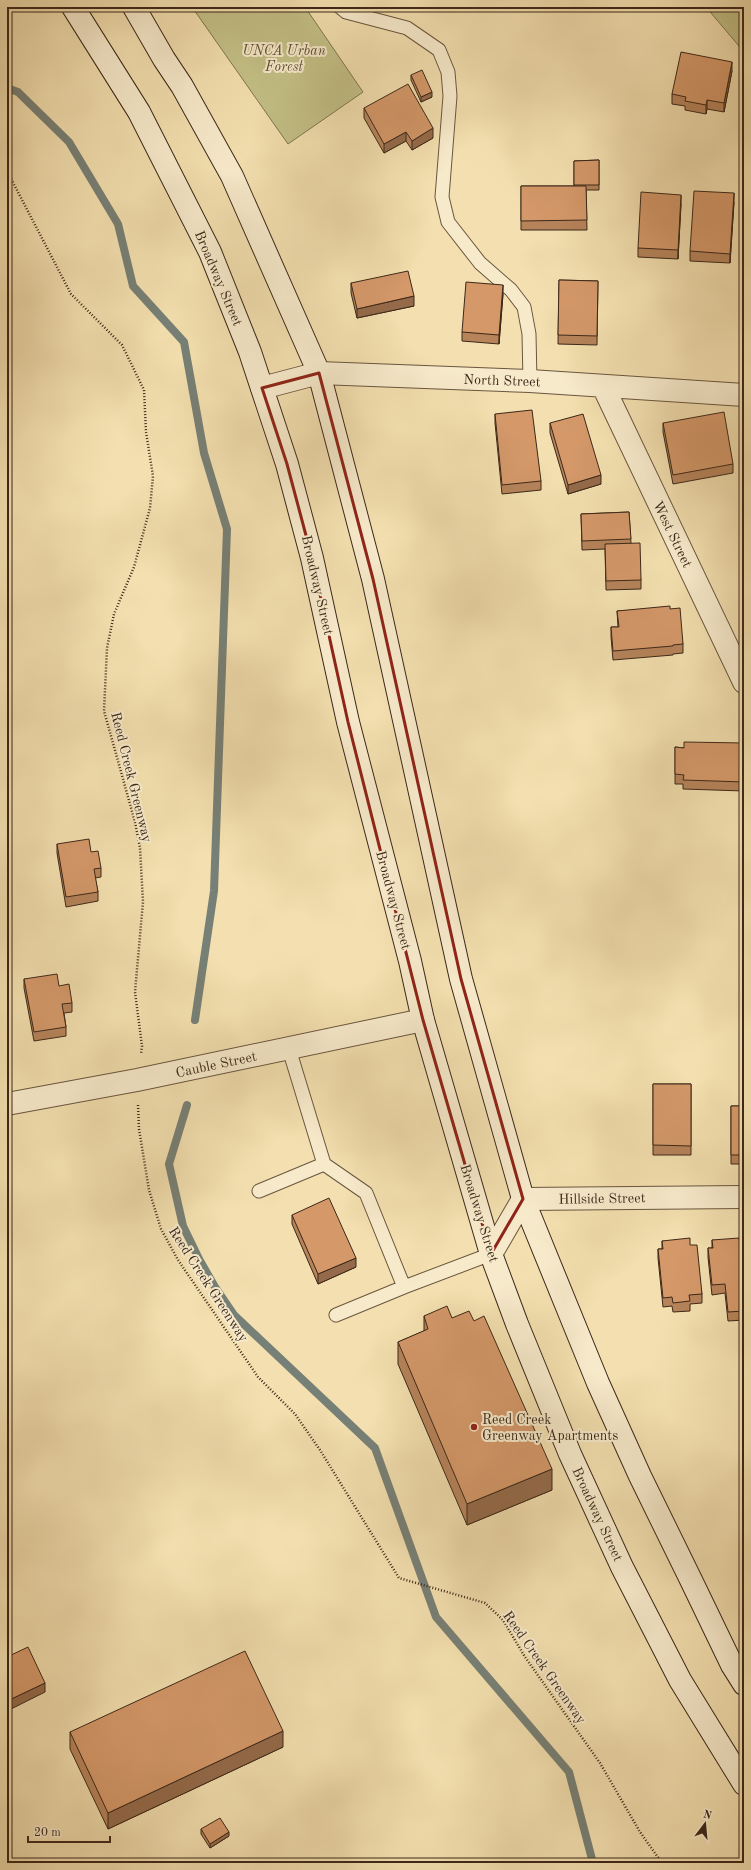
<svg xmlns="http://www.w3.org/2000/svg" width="751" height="1870" font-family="'Old Standard TT',serif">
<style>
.green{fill:#c3c086;stroke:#807450}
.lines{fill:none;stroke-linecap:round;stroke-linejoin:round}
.stream{stroke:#778076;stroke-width:8}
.lane-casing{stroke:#6a563e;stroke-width:15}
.street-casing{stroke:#6a563e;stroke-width:24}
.secondary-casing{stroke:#3c2819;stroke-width:24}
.path{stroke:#3c2819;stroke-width:2.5;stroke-dasharray:1 2;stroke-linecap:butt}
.lane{stroke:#f7eacb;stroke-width:13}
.street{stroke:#f7eacb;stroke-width:22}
.secondary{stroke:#f7eacb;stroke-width:22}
.wall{fill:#b6835a;stroke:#3c2819}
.shaded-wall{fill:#946a4a;stroke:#3c2819}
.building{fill:#d49869;stroke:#3c2819}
.marked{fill:none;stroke:#8f2418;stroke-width:3;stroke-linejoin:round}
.poi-dot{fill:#8f2418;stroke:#f7eacb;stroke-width:1.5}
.labels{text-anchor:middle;stroke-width:4;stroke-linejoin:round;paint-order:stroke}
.park-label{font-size:14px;font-style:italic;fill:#5e4e34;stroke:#f7eacb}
.street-label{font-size:14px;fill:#3c2819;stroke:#f7eacb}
.poi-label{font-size:14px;fill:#3c2819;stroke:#f7eacb;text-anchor:start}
</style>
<rect width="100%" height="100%" fill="#f3dfaf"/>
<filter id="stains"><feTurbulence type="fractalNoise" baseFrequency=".005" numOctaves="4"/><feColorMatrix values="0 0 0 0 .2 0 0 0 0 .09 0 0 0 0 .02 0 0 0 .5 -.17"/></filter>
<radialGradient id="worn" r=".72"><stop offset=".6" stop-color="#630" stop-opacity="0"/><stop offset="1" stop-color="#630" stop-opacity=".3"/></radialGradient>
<path class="green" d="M192,7H305L363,92L288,144Z
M706,7H744V52Z"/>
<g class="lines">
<path class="stream" d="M7,88L18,92L69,142L118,224L133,286L184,342L204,453L227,529L214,891L195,1020
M187,1105L169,1164L183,1226L199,1259L215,1287L234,1315L375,1448L436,1617L569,1772L593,1863"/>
<defs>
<path id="lane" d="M340,7L346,12L407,28L439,50L448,72L450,96L442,197L448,222L480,263L511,290L524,307L529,334L530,381
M289,1049L324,1164L366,1193L404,1287L491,1254
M259,1191L324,1164
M336,1315L404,1287"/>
<path id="street" d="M603,386L744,682
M262,388L319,373L530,381L744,395
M7,1104L137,1080L423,1020
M491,1254L523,1199L744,1197"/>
<path id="secondary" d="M73,7L139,112L210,252L250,352L287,464L312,558L348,722L410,961L423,1020L491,1254L517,1324L570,1454L622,1567L680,1680L744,1784
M134,7L164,59L182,86L232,176L319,373L373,579L461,979L523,1199L598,1383L640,1476L691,1580L732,1665L744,1684"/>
</defs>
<use href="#lane" class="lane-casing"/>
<use href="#street" class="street-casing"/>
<use href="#secondary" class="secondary-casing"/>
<path class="path" d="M7,171L71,294L122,345L144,390L146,432L153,476L150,508L134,567L114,614L107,648L104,711L135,822L140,848L143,902L135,992L142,1046L141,1054
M138,1105L139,1129L149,1190L161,1229L178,1260L258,1377L295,1414L320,1450L399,1578L485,1603L503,1620L525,1657L600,1763L640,1832L662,1863"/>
<use href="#lane" class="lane"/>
<use href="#street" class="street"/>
<use href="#secondary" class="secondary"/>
</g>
<path class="wall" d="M732,71L724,112L707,109L706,114L685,110V106L672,104V94Z
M411,75L432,97L421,102L411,80Z
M364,108L433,138L412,150L406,141L384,153L364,118Z
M742,113H744V141H741Z
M599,160V190H586L587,230H521V186H574V161Z
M734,202L730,263L690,261V251Z
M681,204L678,259L638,257V248Z
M559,280L598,281L597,345L558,344Z
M351,283L414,306L357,318L351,293Z
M503,294L499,344L462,341V332Z
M495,414L541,481V490L502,494L495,423Z
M550,423L601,484L568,494L550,433Z
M663,423L733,464V473L673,484L663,432Z
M629,512L631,543L641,580V589L606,590L605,549L582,550L581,514Z
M670,609L683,644V653L673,654V655L613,660L611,637V627H618L617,611Z
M744,743V791L683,789V784H675V747L684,748Z
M57,844L101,868V877L95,878L98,892V901L66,907L57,853Z
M24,979L59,986L72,1003V1012L64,1013L66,1027V1036L34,1041L24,988Z
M653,1084H691V1155H653Z
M731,1106H744V1164H731Z
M292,1215L356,1267L318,1284L292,1224Z
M712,1240L740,1245L744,1260V1320L728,1321L725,1293L712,1295L708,1257V1248H712Z
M662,1241L690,1245L702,1294V1303L690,1304V1311L673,1312L672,1306L663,1307L658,1258V1249H662Z
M424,1316L452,1318L552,1490L467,1525L398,1364V1342L424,1331Z
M70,1732L283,1747L108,1829L70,1749Z
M201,1829L229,1836L210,1848L201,1834Z"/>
<path class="shaded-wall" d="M732,62V71L724,112V103Z
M432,92V97L421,102V97Z
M707,100V109L706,114V105Z
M433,128V138L412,150V141Z
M406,132V141L384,153V144Z
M734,193V202L730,263V254Z
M681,195V204L678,259V250Z
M503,285V294L499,344V335Z
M414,296V306L357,318V309Z
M601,475V484L568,494V485Z
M356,1258V1267L318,1284V1274Z
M552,1469V1490L467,1525V1504Z
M45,1683V1692L7,1711V1701Z
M283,1731V1747L108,1829V1813Z
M229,1832V1836L210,1848V1844Z"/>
<path class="building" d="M681,52L732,62L724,103L707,100L706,105L685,101L686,97L672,94Z
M422,70L432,92L421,97L411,75Z
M408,84L433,128L412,141L406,132L384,144L364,108Z
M742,113H744V136H741Z
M599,160V185H574V161Z
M521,186H586L587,220L521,221Z
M694,191L734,193L730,254L690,251Z
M641,192L681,195L678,250L638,248Z
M408,271L414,296L357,309L351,283Z
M559,280L598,281L597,336L558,335Z
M466,282L503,285L499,335L462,332Z
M532,410L541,481L502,485L495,414Z
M724,412L733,464L673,475L663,423Z
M583,414L601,475L568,485L550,423Z
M629,512L631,539L582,541L581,514Z
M640,543L641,580L606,581L605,544Z
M670,606V609L680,608L683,644L673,645V646L613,651L611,627H619L617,611Z
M684,742L744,743V782L683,780L684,775L675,774V747L684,748Z
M89,839L91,852L98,851L101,868L94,869L98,892L66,897L57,844Z
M57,974L59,986L69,984L72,1003L62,1004L66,1027L34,1032L24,979Z
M653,1084H691V1146L653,1145Z
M731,1106H744V1155H731Z
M329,1198L356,1258L318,1274L292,1215Z
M690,1238V1245H697L702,1294L689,1295L690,1301L673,1303L672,1297L663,1298L658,1249H663L662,1241Z
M739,1238L740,1245H742L744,1260V1311L728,1312L725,1284L712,1285L708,1248H713L712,1240Z
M447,1306L452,1318L469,1311L474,1321L484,1316L552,1469L467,1504L398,1342L428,1329L424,1316Z
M28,1647L45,1683L7,1701V1657Z
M245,1651L283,1731L108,1813L70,1732Z
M220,1818L229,1832L210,1844L201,1829Z
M181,1861L182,1863H177Z"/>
<path class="marked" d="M319,373L373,579L461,979L523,1199L491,1254L423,1020L348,722L312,558L287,464L262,388Z"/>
<circle class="poi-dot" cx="474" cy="1427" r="4"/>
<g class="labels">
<g class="park-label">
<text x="284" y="55">UNCA Urban<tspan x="284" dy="16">Forest</tspan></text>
</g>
<g class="street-label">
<text transform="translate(219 278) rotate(67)" y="5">Broadway Street</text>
<text transform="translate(502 380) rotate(2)" y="5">North Street</text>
<text transform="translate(673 534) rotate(64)" y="5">West Street</text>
<text transform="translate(318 585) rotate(77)" y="5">Broadway Street</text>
<text transform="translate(132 777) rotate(76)" y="5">Reed Creek Greenway</text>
<text transform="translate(394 900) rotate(75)" y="5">Broadway Street</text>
<text transform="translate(216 1064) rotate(-12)" y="5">Cauble Street</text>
<text transform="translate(602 1198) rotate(-1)" y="5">Hillside Street</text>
<text transform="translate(480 1213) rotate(73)" y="5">Broadway Street</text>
<text transform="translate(209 1284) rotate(57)" y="5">Reed Creek Greenway</text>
<text transform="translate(598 1514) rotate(65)" y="5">Broadway Street</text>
<text transform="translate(545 1667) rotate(55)" y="5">Reed Creek Greenway</text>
</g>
<g class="poi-label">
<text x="482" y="1424">Reed Creek<tspan x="482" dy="16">Greenway Apartments</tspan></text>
</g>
</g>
<rect width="751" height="1870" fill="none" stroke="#f3dfaf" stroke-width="24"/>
<rect x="8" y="8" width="735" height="1854" fill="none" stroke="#3c2819" stroke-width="2"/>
<rect x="12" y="12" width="727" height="1846" fill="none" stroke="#3c2819"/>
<g transform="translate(705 1824) rotate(16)" stroke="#f7eacb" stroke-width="3" paint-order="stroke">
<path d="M0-3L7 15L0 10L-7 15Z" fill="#3c2819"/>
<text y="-6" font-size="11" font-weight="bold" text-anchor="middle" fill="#3c2819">N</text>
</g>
<path d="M28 1836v6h82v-6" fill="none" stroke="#3c2819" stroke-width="2"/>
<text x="34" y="1836" font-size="12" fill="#3c2819" stroke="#f7eacb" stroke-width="3" paint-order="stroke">20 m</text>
<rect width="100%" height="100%" filter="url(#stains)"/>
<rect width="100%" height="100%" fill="url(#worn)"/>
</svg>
